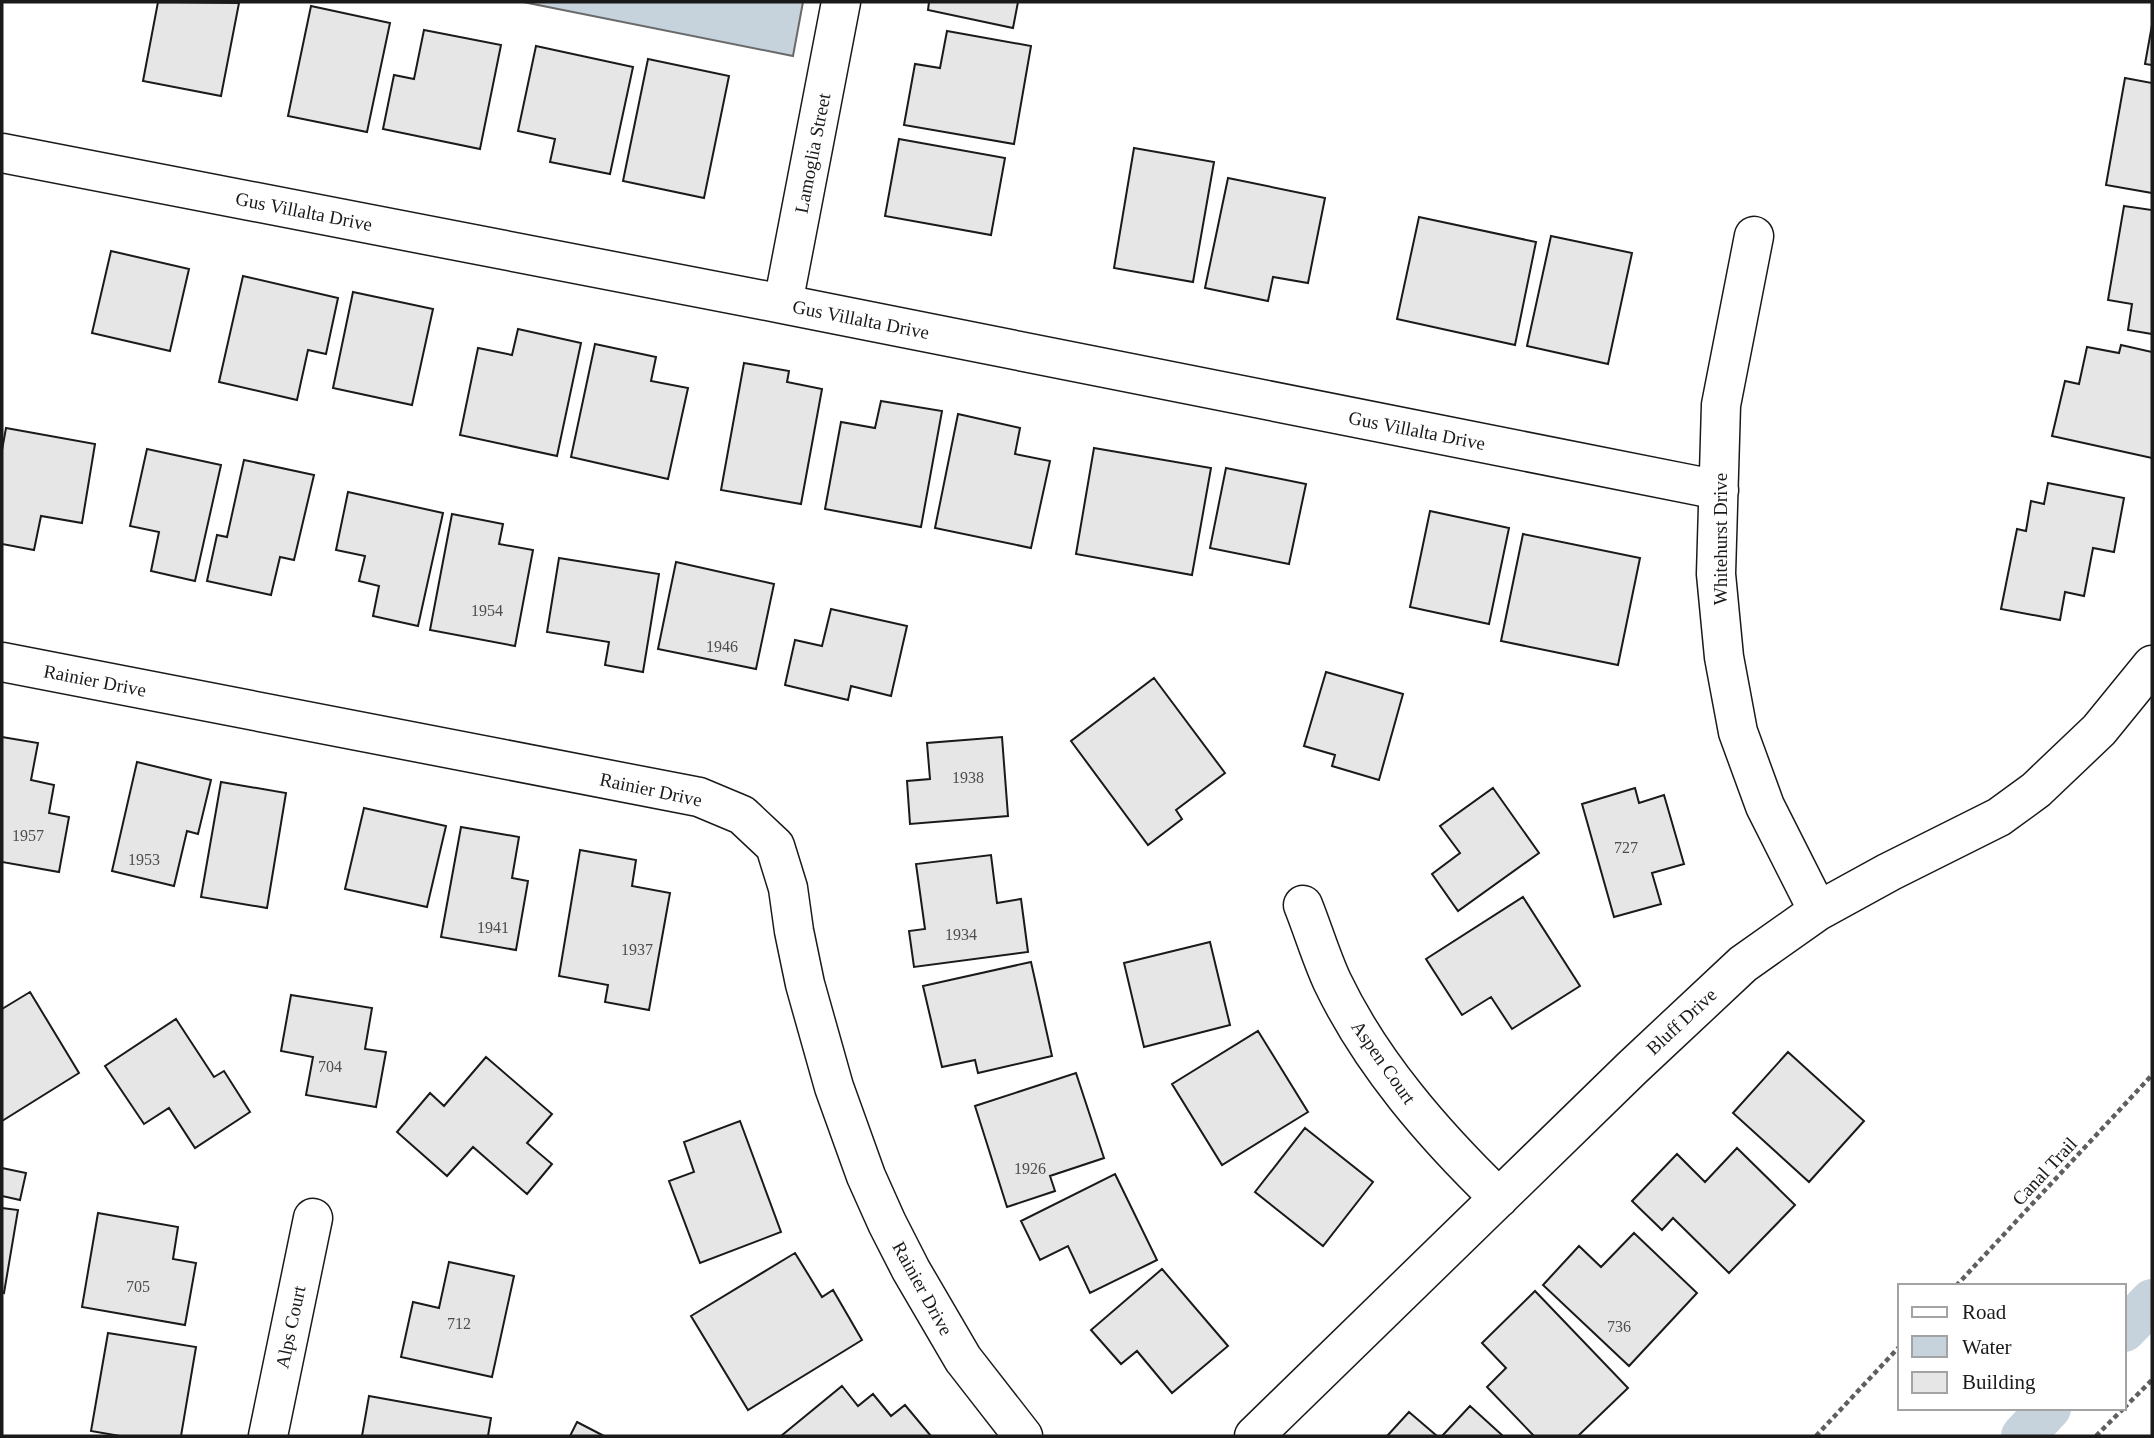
<svg xmlns="http://www.w3.org/2000/svg" width="2154" height="1438" font-family="'Times New Roman',serif">
<style>
.water{fill:#c6d2dc;stroke:#6a6a6a;stroke-width:2}
.lines{fill:none;stroke-linecap:round;stroke-linejoin:round}
.canal{stroke:#c6d2dc;stroke-width:44}
.building{fill:#e6e6e6;stroke:#1a1a1a;stroke-width:2}
.minor-casing{stroke:#1a1a1a;stroke-width:41}
.path{stroke:#5f5f5f;stroke-width:4.5;stroke-dasharray:5 3.5;stroke-linecap:butt}
.minor{stroke:#fff;stroke-width:38}
.labels{text-anchor:middle;stroke-width:5;stroke-linejoin:round;paint-order:stroke}
.number-label{font-size:16px;fill:#4d4d4d}
.street-label{font-size:19px;fill:#1a1a1a;stroke:#fff}
</style>
<rect width="100%" height="100%" fill="#fff"/>
<path class="water" d="M523,2H803L793,56Z"/>
<g class="lines">
<path class="canal" d="M2124,1330L2152,1301
M2023,1436L2049,1408"/>
</g>
<path class="building" d="M158,2L239,3L221,96L143,81Z
M929,2H1018L1013,28L928,10Z
M311,6L390,23L367,132L288,116Z
M2152,25V65L2145,64Z
M424,30L501,45L480,149L383,129L394,75L414,79Z
M947,31L1031,46L1014,144L904,125L915,64L940,68Z
M536,46L633,67L610,174L550,162L555,139L518,131Z
M648,59L729,76L704,198L623,181Z
M2125,78L2152,83V193L2106,185Z
M899,139L1005,158L991,235L885,216Z
M1134,148L1214,162L1193,282L1114,268Z
M1228,178L1325,198L1308,283L1273,277L1268,301L1205,288Z
M2124,206L2152,210V334L2128,330L2132,304L2108,300Z
M1419,217L1536,242L1515,345L1397,319Z
M1551,236L1632,253L1608,364L1527,346Z
M111,251L189,269L170,351L92,333Z
M243,276L338,298L326,354L308,350L297,400L219,382Z
M353,292L433,309L412,405L333,388Z
M518,329L581,343L557,456L460,435L478,348L512,355Z
M595,344L656,357L651,381L688,388L668,479L571,457Z
M2121,345L2152,352V458L2052,436L2065,381L2079,384L2087,347L2119,353Z
M744,363L789,371L787,382L822,389L801,504L721,490Z
M881,401L942,411L921,527L825,509L841,422L875,428Z
M958,414L1020,428L1015,454L1050,461L1031,548L935,528Z
M6,428L95,444L82,523L41,516L34,550L2,544V450Z
M1094,448L1211,468L1192,575L1076,554Z
M147,449L221,465L195,581L151,571L159,532L130,526Z
M244,460L314,475L294,560L280,557L271,595L207,581L217,535L227,537Z
M1226,468L1306,484L1289,564L1210,548Z
M2048,483L2124,498L2114,552L2093,548L2084,596L2065,592L2060,620L2001,609L2017,529L2026,531L2031,501L2044,504Z
M348,492L443,513L418,626L373,616L379,586L359,581L365,556L336,550Z
M1430,511L1509,528L1489,624L1410,607Z
M452,514L503,524L499,544L533,550L515,646L430,630Z
M1523,534L1640,558L1618,665L1501,641Z
M559,558L659,574L643,672L605,665L609,642L547,632Z
M676,562L774,584L756,669L658,649Z
M831,609L907,626L891,696L851,686L848,700L785,685L795,640L822,646Z
M1326,672L1403,694L1379,780L1332,766L1335,755L1304,746Z
M1154,678L1225,773L1176,810L1182,819L1148,845L1071,741Z
M2,737L38,743L31,780L54,785L49,813L69,817L59,872L2,862Z
M1002,737L1008,816L910,824L907,781L930,779L927,743Z
M137,762L211,780L198,834L187,831L174,886L112,871Z
M221,782L286,793L267,908L201,897Z
M1493,788L1539,853L1458,911L1432,874L1460,853L1440,826Z
M1635,788L1639,803L1664,795L1684,864L1652,873L1661,904L1614,917L1582,804Z
M364,808L446,826L427,907L345,889Z
M461,827L519,837L512,878L528,881L516,950L441,937Z
M580,850L636,860L632,886L670,893L649,1010L605,1002L608,985L559,976Z
M991,855L997,903L1021,899L1028,952L914,967L909,931L925,929L916,864Z
M1523,897L1580,986L1512,1029L1491,997L1462,1015L1426,959Z
M1210,942L1230,1025L1144,1047L1124,963Z
M1031,962L1052,1056L978,1073L975,1060L942,1067L923,986Z
M30,992L79,1073L2,1121V1009Z
M291,995L372,1008L365,1049L386,1052L376,1107L306,1095L313,1057L281,1051Z
M176,1019L214,1077L224,1071L250,1112L195,1148L169,1108L144,1124L105,1066Z
M1258,1031L1308,1112L1222,1165L1172,1084Z
M1788,1052L1864,1121L1809,1182L1733,1113Z
M486,1057L552,1114L527,1143L552,1164L527,1194L473,1147L447,1176L397,1132L430,1093L444,1106Z
M1076,1073L1104,1158L1050,1176L1055,1191L1007,1207L975,1106Z
M740,1121L781,1232L700,1263L669,1181L694,1172L684,1142Z
M1305,1128L1373,1182L1323,1246L1255,1192Z
M1737,1148L1795,1205L1729,1273L1673,1218L1662,1230L1632,1201L1677,1154L1705,1182Z
M2,1168L26,1173L20,1200L2,1196Z
M1115,1174L1157,1260L1090,1293L1068,1246L1040,1260L1021,1221Z
M2,1208L18,1210L4,1293L2,1292Z
M98,1213L178,1227L173,1259L196,1263L185,1325L82,1307Z
M1634,1233L1697,1293L1629,1366L1543,1285L1579,1246L1601,1267Z
M795,1253L822,1297L833,1290L862,1340L748,1410L691,1316Z
M449,1262L514,1276L492,1377L401,1357L413,1302L439,1308Z
M1162,1269L1228,1346L1172,1393L1137,1351L1121,1364L1091,1330Z
M1535,1291L1628,1388L1578,1436H1534L1487,1387L1506,1368L1482,1343Z
M108,1333L196,1347L181,1436H120L91,1431Z
M842,1386L858,1406L873,1394L891,1416L905,1405L931,1436H781Z
M369,1396L491,1418L488,1436H362Z
M1470,1406L1503,1436H1442Z
M1409,1412L1437,1436H1387Z
M577,1422L604,1436H570Z"/>
<g class="lines">
<defs>
<path id="minor" d="M2,153L783,304L1719,490
M1754,236L1721,405L1716,574L1724,657L1738,732L1765,806L1818,911
M783,304L841,2
M2,662L699,797L742,815L775,846L788,888L794,931L805,984L834,1087L866,1176L887,1223L911,1270L963,1359L1023,1436
M1303,905C1313,930 1321,957 1332,981C1371,1063 1434,1135 1499,1198
M268,1436L313,1218
M1254,1436L1632,1068L1743,964L1818,911L1889,872L1999,817L2036,790L2099,730L2152,665"/>
</defs>
<use href="#minor" class="minor-casing"/>
<path class="path" d="M1956,1286L2152,1075
M2124,1408L2152,1380
M1816,1436L1900,1346
M2096,1436L2124,1408"/>
<use href="#minor" class="minor"/>
</g>
<g class="labels">
<g class="number-label">
<text x="487" y="616">1954</text>
<text x="722" y="652">1946</text>
<text x="968" y="783">1938</text>
<text x="28" y="841">1957</text>
<text x="1626" y="853">727</text>
<text x="144" y="865">1953</text>
<text x="493" y="933">1941</text>
<text x="961" y="940">1934</text>
<text x="637" y="955">1937</text>
<text x="330" y="1072">704</text>
<text x="1030" y="1174">1926</text>
<text x="138" y="1292">705</text>
<text x="459" y="1329">712</text>
<text x="1619" y="1332">736</text>
</g>
<g class="street-label">
<text transform="translate(812 153) rotate(-79)" y="7">Lamoglia Street</text>
<text transform="translate(304 211) rotate(11)" y="7">Gus Villalta Drive</text>
<text transform="translate(861 319) rotate(11)" y="7">Gus Villalta Drive</text>
<text transform="translate(1417 430) rotate(11)" y="7">Gus Villalta Drive</text>
<text transform="translate(1720 539) rotate(-90)" y="7">Whitehurst Drive</text>
<text transform="translate(95 680) rotate(11)" y="7">Rainier Drive</text>
<text transform="translate(651 789) rotate(12)" y="7">Rainier Drive</text>
<text transform="translate(1681 1021) rotate(-43)" y="7">Bluff Drive</text>
<text transform="translate(1384 1062) rotate(55)" y="7">Aspen Court</text>
<text transform="translate(2044 1171) rotate(-47)" y="7">Canal Trail</text>
<text transform="translate(923 1288) rotate(61)" y="7">Rainier Drive</text>
<text transform="translate(290 1327) rotate(-78)" y="7">Alps Court</text>
</g>
</g>
<rect width="2154" height="1438" fill="none" stroke="#1a1a1a" stroke-width="7"/>
<rect x="1898" y="1284" width="228" height="126" fill="#ffffff" stroke="#a3a3a3" stroke-width="2"/>
<rect x="1912" y="1307" width="35" height="10" fill="#ffffff" stroke="#a3a3a3" stroke-width="2"/>
<text x="1962" y="1319" font-size="21" fill="#1a1a1a">Road</text>
<rect x="1912" y="1336" width="35" height="21" fill="#c6d2dc" stroke="#a3a3a3" stroke-width="2"/>
<text x="1962" y="1354" font-size="21" fill="#1a1a1a">Water</text>
<rect x="1912" y="1372" width="35" height="21" fill="#e6e6e6" stroke="#a3a3a3" stroke-width="2"/>
<text x="1962" y="1389" font-size="21" fill="#1a1a1a">Building</text>
</svg>
